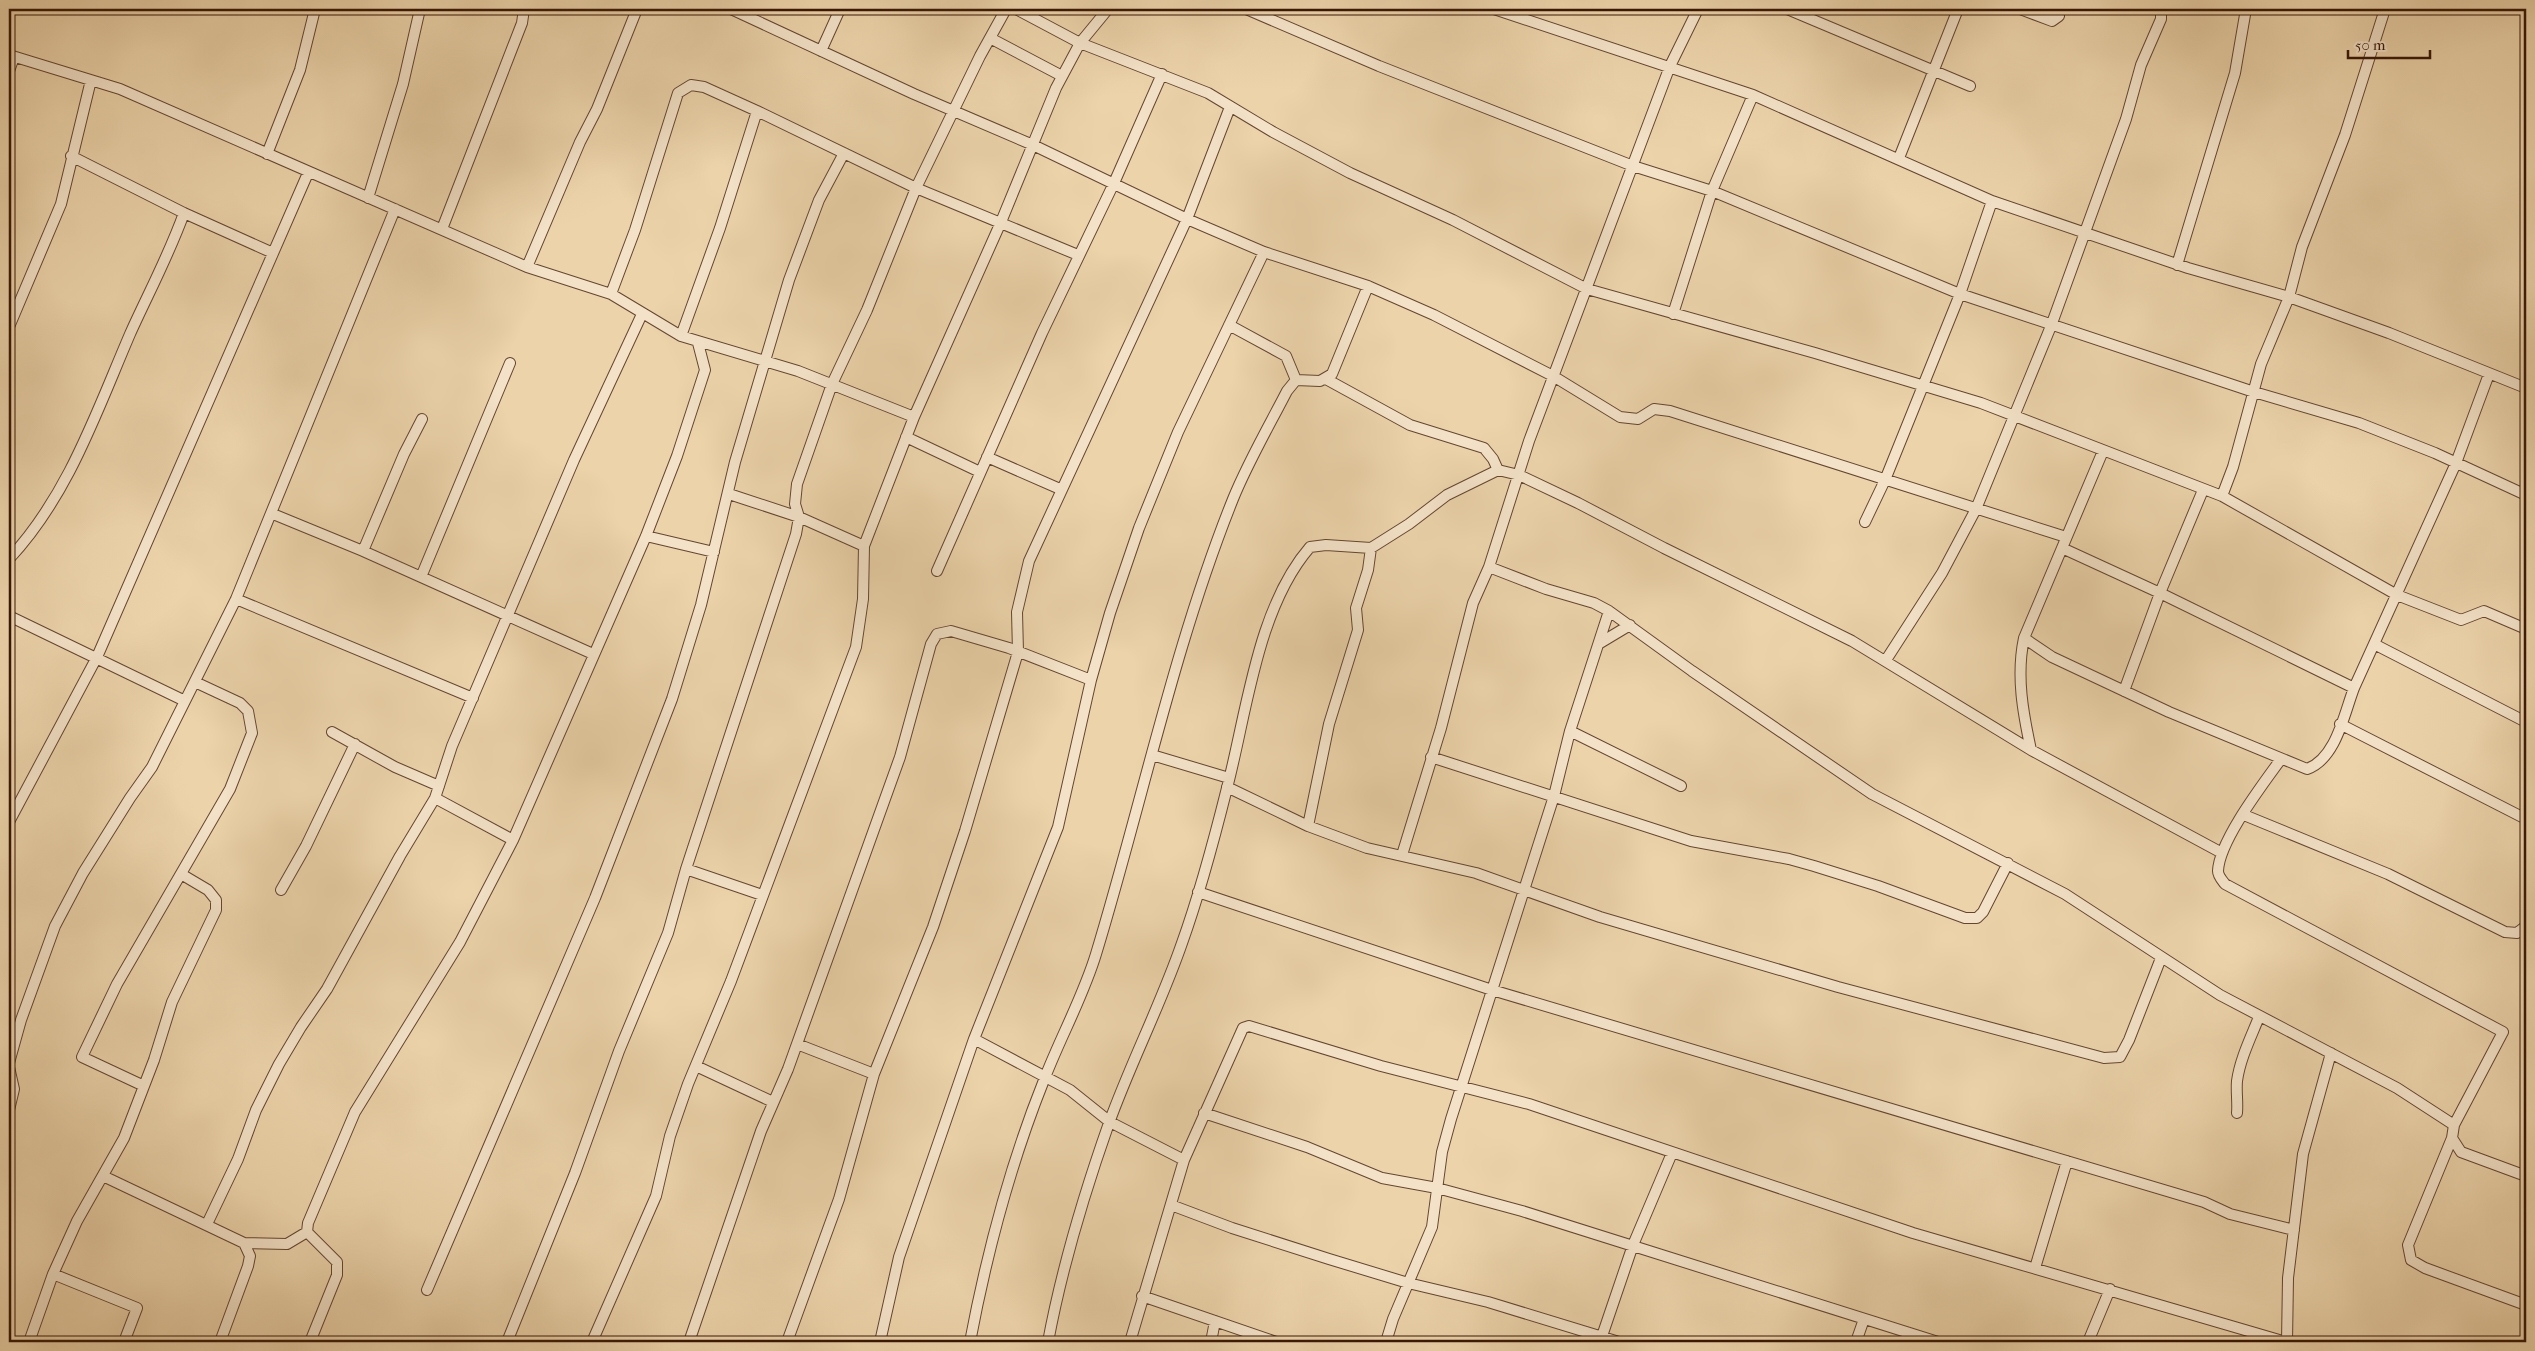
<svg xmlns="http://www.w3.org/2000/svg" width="2535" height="1351" font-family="'IM FELL French Canon',serif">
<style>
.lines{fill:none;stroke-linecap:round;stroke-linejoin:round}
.minor-casing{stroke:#644630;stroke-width:12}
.minor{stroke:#f3e2c8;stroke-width:10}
</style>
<rect width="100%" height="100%" fill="#ecd3aa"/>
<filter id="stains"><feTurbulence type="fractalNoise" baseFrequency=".004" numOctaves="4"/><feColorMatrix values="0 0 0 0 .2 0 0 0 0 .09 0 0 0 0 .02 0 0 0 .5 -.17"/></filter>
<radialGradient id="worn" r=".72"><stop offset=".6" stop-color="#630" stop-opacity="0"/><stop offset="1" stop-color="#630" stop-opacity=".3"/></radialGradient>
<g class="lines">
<defs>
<path id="minor" d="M731,9L914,94L1033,145L1187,219L1264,252L1368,286L1434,315L1553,376L1620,417L1638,419L1654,409L1670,411L2066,537
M1016,9L1080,43L1208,93L1273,132L1350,173L1453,220L1587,289L1815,353L1981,403L2222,496L2397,595L2461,620L2484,611L2526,629
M1246,9L1379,66L1633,166L1712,191L1960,294L2254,392L2359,423L2435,453L2526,495
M1494,9L1753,95L1992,201L2188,268L2289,297L2389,333L2526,388
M1787,9L1970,86
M2020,9L2052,21L2059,16
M990,38L1062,76
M821,51L840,9
M9,55L120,89L527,267L611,294L681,336L798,371L914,417
M9,71L14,57
M267,154L300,70L315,9
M71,156L184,213L273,253
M1899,158L1958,9
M368,198L403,84L420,9
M442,229L522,23L524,9
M2177,265L2235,73L2246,9
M527,267L580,142L597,109L637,9
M611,294L635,230L678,93L691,85L704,87L757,111L916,188L1078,255
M1673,314L1712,191L1753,95
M1229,325L1286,356L1296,380
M9,327L61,204L91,80
M681,336L720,228L757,111
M1326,379L1410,425L1484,448L1493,459L1498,470L1519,475L1578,503L1664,548L1852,641L2031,750L2222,853
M906,437L980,472
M987,457L1060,489
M729,494L799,517L864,546
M2222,496L2233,467L2261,364L2289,297L2302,247L2345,135L2385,9
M273,514L363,551L593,654
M1865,522L1885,480L1960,294L1992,201
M646,536L714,552
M2062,548L2160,593L2354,688
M363,551L404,454L422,419
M9,559C68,496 96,413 130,334C148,294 169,255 184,213
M1489,567L1546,589L1594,603L1609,611L1692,671L1872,794L2065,894L2220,995L2397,1088L2454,1125L2452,1138L2461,1152L2526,1176
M937,571L1042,333L1114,183L1162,74
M421,577L510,363
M236,599L473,698
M9,616L185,701
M2024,638L2052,657L2169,712L2307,769C2336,759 2344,714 2354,688L2456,463L2489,374
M1600,643L1630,625
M2374,644L2526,722
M1886,660L1942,573L1976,509L2051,326L2126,119L2141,65L2161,19V9
M2124,691L2160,593L2203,490
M2340,724L2526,819
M1570,731L1681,786
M332,732L395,767L439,786
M2031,750C2023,713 2016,676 2024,638L2103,451
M1152,755L1229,778
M1431,757L1691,841L1789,859L1814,866L1878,886L1965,918H1977L1983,912L2008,863
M2281,759C2263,784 2219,841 2218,871C2218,876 2222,880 2225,884L2503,1032L2454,1125
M1227,787L1308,826L1367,848L1476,873L1600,917L1838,987L2104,1058L2120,1057L2129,1040L2161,958
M435,798L513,840
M2244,815L2388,874L2505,932L2517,933L2526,926
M9,822L97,657L308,173
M1308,826L1329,724L1358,630L1356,608L1368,570L1371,548
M1402,855L1441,728L1473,603L1489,567L1529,441L1670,66L1698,9
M686,869L762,895
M281,890L306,846L355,744
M1198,892L1492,990L2204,1202L2230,1214L2294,1230
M974,1039L1070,1090L1110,1122L1184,1160
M797,1044L874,1074
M9,1063L21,1020L55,926L83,873L130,798L152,767L236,599L395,209
M696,1066L773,1102
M9,1067L14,1089L9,1110
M144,1086L82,1057L117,984L230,789L252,733L248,711L240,703L195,682
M1204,1113L1307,1147L1382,1178L1437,1188L1522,1211L1938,1342
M2237,1113C2238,1102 2236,1092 2237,1081C2240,1059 2251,1037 2259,1017
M2452,1138L2408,1245L2411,1260L2425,1268L2526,1305
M103,1176L244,1243L250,1256L248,1266L220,1342
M1171,1205L1232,1228L1329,1259L1408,1283L1488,1302L1619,1342
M207,1224L238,1159L256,1110L279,1064L301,1027L327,989L400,856L435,798L452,746L574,460L642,314
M244,1243L287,1244L307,1232
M2035,1268L2067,1161
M53,1274L137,1308L124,1342
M427,1290L595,898L672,699L701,605L735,462L789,280L819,200L844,153
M1142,1296L1276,1342
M29,1342L53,1274L77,1221L124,1138L154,1060L172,1002L216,910V900L208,890L181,874
M310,1342L337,1275V1262L307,1232L308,1223L355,1112L460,942L513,840L646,536L677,456L705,370L698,343
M507,1342L575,1173L619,1051L668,933L686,869L796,534L799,517L795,504L797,484L832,384L867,310L916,188L980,56L1006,9
M592,1342L656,1196L670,1136L688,1084L731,981L856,647L863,599L864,546L914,417L1001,222L1056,88L1080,43L1108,9
M689,1342L761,1131L788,1069L900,757L931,644L937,634L951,631L1009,648L1091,680
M787,1342L839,1199L874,1074L933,927L965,831L1018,652L1017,612L1029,561L1187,219L1230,107
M880,1342L899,1257L920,1196L974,1039L1058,827L1091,680L1110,613L1139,528L1178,432L1264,252
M970,1342C987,1252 1010,1165 1044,1080C1060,1038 1083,997 1096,954C1142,803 1174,646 1233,499C1248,462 1269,426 1287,391L1296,380L1320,381L1332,374L1368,286
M1048,1342C1062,1267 1084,1194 1109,1123C1131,1062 1161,1004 1182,943C1200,893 1214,840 1227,788C1247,712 1257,608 1310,547L1326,545L1371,548L1409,524L1447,495L1498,470
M1130,1342L1184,1160L1243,1028L1249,1026L1381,1066L1529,1104L1913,1233L2286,1342
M1211,1342L1215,1321
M1386,1342L1393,1319L1432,1227L1442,1152L1451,1119L1554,796L1570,731L1609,611
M1600,1342L1633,1245L1672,1153
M1856,1342L1864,1319
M2088,1342L2110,1289
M2287,1342L2288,1278L2303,1154L2331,1053"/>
</defs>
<use href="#minor" class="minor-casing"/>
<use href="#minor" class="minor"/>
</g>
<rect width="2535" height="1351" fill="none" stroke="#ecd3aa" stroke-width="30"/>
<rect x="10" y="10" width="2515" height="1331" fill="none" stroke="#371707" stroke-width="2.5"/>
<rect x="15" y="15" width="2505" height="1321" fill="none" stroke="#371707"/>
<path d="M2348 50v8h82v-8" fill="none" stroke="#371707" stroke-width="2.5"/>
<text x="2355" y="50" font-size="15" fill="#371707" stroke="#f3e2c8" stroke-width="4" paint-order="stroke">50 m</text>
<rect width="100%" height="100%" filter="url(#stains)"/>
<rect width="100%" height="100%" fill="url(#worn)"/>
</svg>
